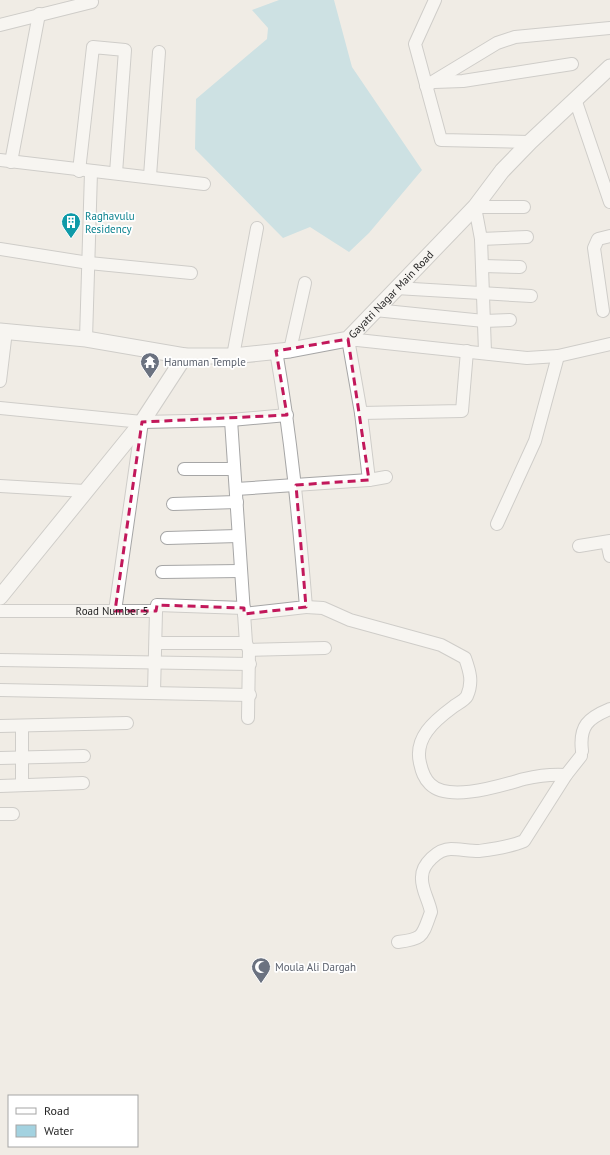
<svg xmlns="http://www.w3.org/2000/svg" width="610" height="1155" font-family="'PT Sans',sans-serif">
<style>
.water{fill:#a3d2e0}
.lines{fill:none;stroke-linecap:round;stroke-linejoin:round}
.minor-casing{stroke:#a6a6a6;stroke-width:14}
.tertiary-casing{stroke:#a6a6a6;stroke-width:17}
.minor{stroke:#fff;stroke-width:12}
.tertiary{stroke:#fff;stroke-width:15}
.marked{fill:none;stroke:#c2185b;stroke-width:3;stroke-dasharray:8 5;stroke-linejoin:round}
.labels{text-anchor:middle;stroke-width:3.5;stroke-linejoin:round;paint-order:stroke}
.culture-label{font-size:11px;fill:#0d838f;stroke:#fff;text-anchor:start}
.street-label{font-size:11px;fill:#1f1f1f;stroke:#fff}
.worship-label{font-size:11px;fill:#5b616d;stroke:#fff;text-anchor:start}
</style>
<rect width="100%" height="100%" fill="#f0ece5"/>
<path class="water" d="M279,0H334L352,67L422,170L369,233L349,252L310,227L283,238L195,149L196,99L267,39L268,28L252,10Z"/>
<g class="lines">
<defs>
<g id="minor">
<path d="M435,0L415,44L441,140L530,142"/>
<path d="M0,25L92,2"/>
<path d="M434,82L463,81L572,64"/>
<path d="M426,86L497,43L515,37L610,28"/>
<path d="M575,99L610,202"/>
<path d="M0,160L204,184"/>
<path d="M11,162L39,14"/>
<path d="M79,171L93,47L125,50L116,173"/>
<path d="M150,176L159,52"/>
<path d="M481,239L527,237"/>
<path d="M0,249L89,263L191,273"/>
<path d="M483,266L520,267"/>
<path d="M396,288L531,296"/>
<path d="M375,310L484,321L510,320"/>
<path d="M603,311L594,248L598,239L610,236"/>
<path d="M86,339L91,172"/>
<path d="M290,350L305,283"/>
<path d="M485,352L481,239L475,207H524"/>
<path d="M233,356L257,228"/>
<path d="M0,381L6,331"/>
<path d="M0,408L142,422L231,420L287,415"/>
<path d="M361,413L462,411L467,351"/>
<path d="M231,420L246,643L249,650L248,718"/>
<path d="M184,469H234"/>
<path d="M369,480L361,413L348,339L527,358L558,356L610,344"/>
<path d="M0,486L85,491"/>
<path d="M236,489L369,480L386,477"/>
<path d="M173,504L237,502"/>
<path d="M497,524L535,441L558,356"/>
<path d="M167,538L238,536"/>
<path d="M607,542L610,556"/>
<path d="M579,546L610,541"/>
<path d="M162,572L240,571"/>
<path d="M306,607L323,608L350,620L441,645L465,658C470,672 473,682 467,696C465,700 457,704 453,707C434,721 414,738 420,763C422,772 424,778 430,784C449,803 502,785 524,779C537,776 552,774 566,775"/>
<path id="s1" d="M0,611H156L157,605L244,608"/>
<path d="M115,611L142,422"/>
<path d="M244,614L306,607C299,521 291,436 276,351"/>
<path d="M156,643H246"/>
<path d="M249,650L325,648"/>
<path d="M0,660L250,664"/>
<path d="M0,690L250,695"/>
<path d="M154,692L156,611"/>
<path d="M0,726L127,723"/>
<path d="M22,727V785"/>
<path d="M582,751C579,726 588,718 610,709"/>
<path d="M0,758L84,756"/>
<path d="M0,786L83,783"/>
<path d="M0,814H13"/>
<path d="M398,942C424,939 422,936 431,912C429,900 421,889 422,877C422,864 438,849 451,849C460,849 469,851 479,851C494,849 510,847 524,841L566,775L581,756"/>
</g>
<g id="tertiary">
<path id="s2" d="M0,331L86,339L185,356H233L290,350L348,339L475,207L502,171L530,142L610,67"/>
<path d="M0,597L142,422L185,356"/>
</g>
</defs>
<use href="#minor" class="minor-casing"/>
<use href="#tertiary" class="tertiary-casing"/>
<use href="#minor" class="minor"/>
<use href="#tertiary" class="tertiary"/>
</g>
<path d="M0 0H610V1155H0ZM348,339L369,480L296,485L306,607L244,614V608L157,605L156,611H115L142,422L287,415L276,351Z" fill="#f0ece5" fill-opacity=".55" fill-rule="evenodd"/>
<path class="marked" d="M348,339L369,480L296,485L306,607L244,614V608L157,605L156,611H115L142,422L287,415L276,351Z"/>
<defs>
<symbol id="building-pin" viewBox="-11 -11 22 30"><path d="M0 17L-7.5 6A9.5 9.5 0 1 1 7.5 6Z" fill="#0f9aa8" stroke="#fff"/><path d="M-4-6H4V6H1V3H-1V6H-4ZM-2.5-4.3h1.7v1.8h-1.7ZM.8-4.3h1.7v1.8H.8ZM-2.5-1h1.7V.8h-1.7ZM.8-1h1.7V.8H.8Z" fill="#fff"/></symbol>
<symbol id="temple-pin" viewBox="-11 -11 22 30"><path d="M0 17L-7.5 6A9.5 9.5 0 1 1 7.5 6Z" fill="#6b7280" stroke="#fff"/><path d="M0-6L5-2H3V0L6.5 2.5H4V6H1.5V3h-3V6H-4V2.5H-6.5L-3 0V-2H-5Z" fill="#fff"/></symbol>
<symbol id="mosque-pin" viewBox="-11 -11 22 30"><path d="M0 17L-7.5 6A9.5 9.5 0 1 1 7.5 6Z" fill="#6b7280" stroke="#fff"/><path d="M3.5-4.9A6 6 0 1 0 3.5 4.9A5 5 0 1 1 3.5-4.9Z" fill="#fff"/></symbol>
</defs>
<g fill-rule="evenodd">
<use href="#building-pin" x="60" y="211" width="22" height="30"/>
<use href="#temple-pin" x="139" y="351" width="22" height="30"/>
<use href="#mosque-pin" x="250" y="956" width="22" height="30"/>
</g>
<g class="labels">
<g class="culture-label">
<text x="85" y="220">Raghavulu<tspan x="85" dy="13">Residency</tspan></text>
</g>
<g class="street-label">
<text dy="4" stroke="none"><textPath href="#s2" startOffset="413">Gayatri Nagar Main Road</textPath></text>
<text dy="4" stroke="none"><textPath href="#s1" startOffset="112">Road Number 5</textPath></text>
</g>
<g class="worship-label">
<text x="164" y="366">Hanuman Temple</text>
<text x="275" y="971">Moula Ali Dargah</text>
</g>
</g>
<rect x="8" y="1095" width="130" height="52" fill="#ffffff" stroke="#a5a5a5"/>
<rect x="16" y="1108" width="20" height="6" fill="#ffffff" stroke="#a5a5a5"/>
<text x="44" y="1115" font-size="12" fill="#1f1f1f">Road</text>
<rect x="16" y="1125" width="20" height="12" fill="#a3d2e0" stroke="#a5a5a5"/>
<text x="44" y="1135" font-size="12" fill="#1f1f1f">Water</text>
</svg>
